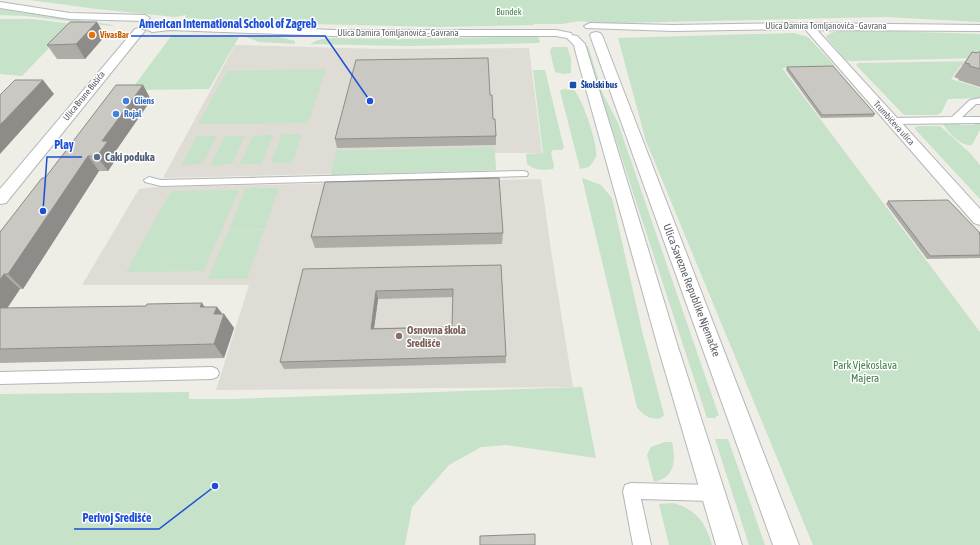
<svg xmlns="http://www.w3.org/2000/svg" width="980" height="545" font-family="'Asap Condensed',sans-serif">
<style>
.education{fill:#dedcd4}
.green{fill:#c6e2c8}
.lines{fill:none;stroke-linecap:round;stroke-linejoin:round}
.street-casing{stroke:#b3b5b9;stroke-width:2}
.secondary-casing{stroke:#b5b7bb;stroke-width:2}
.street{fill:#fff;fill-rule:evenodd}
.secondary{fill:#fff;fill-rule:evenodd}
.wall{fill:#adaca7;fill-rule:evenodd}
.shaded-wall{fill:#8d8c88}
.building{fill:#c9c8c2;stroke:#8d8c88;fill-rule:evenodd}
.food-dot{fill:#e8710a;stroke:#fff;stroke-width:1.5}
.transit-dot{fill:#1a4fb4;stroke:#fff;stroke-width:1.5}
.shop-dot{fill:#3f7fe0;stroke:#fff;stroke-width:1.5}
.service-dot{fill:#5c6f8a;stroke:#fff;stroke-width:1.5}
.education-dot{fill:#8d6e63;stroke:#fff;stroke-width:1.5}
.labels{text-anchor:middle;stroke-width:3;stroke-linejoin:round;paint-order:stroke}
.far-park-label{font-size:9px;fill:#408148;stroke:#fff}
.far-street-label{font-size:9px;fill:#5e6064;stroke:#fff}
.far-food-label{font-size:9px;font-weight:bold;fill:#c56008;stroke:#fff;text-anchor:start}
.far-transit-label{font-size:9px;font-weight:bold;fill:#164399;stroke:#fff;text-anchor:start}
.far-shop-label{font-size:9px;font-weight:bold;fill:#366cbe;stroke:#fff;text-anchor:start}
.service-label{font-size:11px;font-weight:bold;fill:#4e5e75;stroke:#fff;text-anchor:start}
.street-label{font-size:11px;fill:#5e6064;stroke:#fff}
.education-label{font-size:11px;font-weight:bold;fill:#785e54;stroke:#fff;text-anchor:start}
.park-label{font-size:11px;fill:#408148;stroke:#fff}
.leader{fill:none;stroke:#1d4ed8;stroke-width:1.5}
.callout-dot{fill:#1d4ed8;stroke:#fff;stroke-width:1.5}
.callout-label{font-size:12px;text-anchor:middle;font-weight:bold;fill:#1d4ed8;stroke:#fff;stroke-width:3;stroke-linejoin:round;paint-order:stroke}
</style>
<rect width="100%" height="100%" fill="#eeede6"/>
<path class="education" d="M235,45L382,49L529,48L542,153H495L496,170L163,178Z
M541,179L552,257L573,387L216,390L249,285H82L139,189L156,187Z"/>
<path class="green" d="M29,0H980V22L885,17L619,23H600L579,21L562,24H535L533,25L440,27L356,25V23L354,25L271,23L185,18L186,15L175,17L97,9Z
M0,9L114,25L111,26L26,16L0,15Z
M0,19H32L72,24L22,76L0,74Z
M853,30L980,34V58L850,61L846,60L826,37C831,30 845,31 853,30Z
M794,33L808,37L835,66L782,68L980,332V545H813L646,141L618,38Z
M172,35L239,37L209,89L131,90Z
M244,36L279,37L295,41V44L259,42Z
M538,36L540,42L538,43L409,46L310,44L318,40L330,38L410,39Z
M585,46H588L603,94L618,123L719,416H716V418H707Z
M552,47H567L571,59V73L563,74L555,72L550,51Z
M980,61V69L961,65L951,79L980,88V98L948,99L941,113L936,115H904L856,65L858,63Z
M326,69L308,123L198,124L227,71Z
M533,70H545L564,148L562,150H553L551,153L554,166L553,169C543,170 535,171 527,164L526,154L543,153Z
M563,89L574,90C582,98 598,144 596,156C595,160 592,163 589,167L580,169L560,91Z
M958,123L961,125H975L974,123L980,124V130L972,145C961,147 948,132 943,124Z
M920,126H940L970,153L980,165V199L915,129V127Z
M282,134H302L292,163H271Z
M273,135L261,164H240L253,136Z
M197,136H217L202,164L181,165Z
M225,136H245L232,164L211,165Z
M494,147L496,170L331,175L336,151Z
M582,178L601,185L612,198L643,335L662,407L664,415L661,418C650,420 644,416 637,407Z
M246,188H279L265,229L229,230Z
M239,190L204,271L126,272L171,191Z
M264,230L247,279H208L228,231Z
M582,387L596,458L507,445L481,447L449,465L412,507L405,545H0V394L189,392V399H232Z
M715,439H728L765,545H749Z
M665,442H672C676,461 675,477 654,482L647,455L651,447Z
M673,503C696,509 706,523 712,545H669L659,504Z"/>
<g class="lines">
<defs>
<path id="street" d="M980,98V104H976L962,117H980V123L892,124L887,121L892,118L952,117L970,100Z
M523,171L527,172L528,174L527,176L161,186L145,182L144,180L149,177L161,180Z
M212,367L217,369L219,373L217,377L212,379L0,384V372Z
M631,483L712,485L718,487L720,493L718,499L712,501L641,499L651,545H633L623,491L625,485Z"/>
<path id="secondary" d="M0,2L70,13L145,15L150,18L145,21L70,19L0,8Z
M590,23L673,25L799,23L980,25V31L817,30L980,209V225L974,223L805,29L673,31L586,28L584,26Z
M171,24L334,30H556L571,33L572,35L577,36L585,44L678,347L742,545H716L658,347L577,57L574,45L567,38L556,36H334L171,30L152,32L146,29L152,26Z
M139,28L145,31L143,33L6,203L0,204V189L135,29Z
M596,32L600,33L602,35L799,545H773L590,35L592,33Z"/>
</defs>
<use href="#street" class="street-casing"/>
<use href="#secondary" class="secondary-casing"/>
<use href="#street" class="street"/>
<use href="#secondary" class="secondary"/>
</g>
<path class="wall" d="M97,22L105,36L85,59H57L47,45Z
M972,52L977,53L980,52V87L958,80L959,79L954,77Z
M787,67L875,114L873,117L821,118L786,70Z
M143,85L151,100L115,152L118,156L108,171H99L23,289H20L7,308L146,306L202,303L204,307H217L222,314H224L234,328L224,358L0,363V232L45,178Z
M490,95L493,119L496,136V145L337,148L335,139Z
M888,201L980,233L979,234L980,235V258L927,259L886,204Z
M503,233L502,244L315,248L311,237Z
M501,265L506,356V363L284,369L280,362L303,269ZM453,297L452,327L374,328L378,299Z"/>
<path class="shaded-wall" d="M97,22L105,36L85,59L76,44Z
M43,80L54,94L0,154V125Z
M143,85L151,100L115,152L118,156L108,171L97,156L102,141Z
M88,156L99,171L23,289L8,274Z
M4,274L20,289L0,319V280Z
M376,291L378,299L373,336L371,329Z
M202,303L211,317L200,307Z
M217,307L224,316V314L234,328L224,358L214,344V314Z"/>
<path class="building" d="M70,22H97L76,44L47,45Z
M972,52L977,53L978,52H980V69L969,66L970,64L965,63Z
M488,58L490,95H492L493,119H495L496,136L335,139L356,60Z
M833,66L875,114L822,115L787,67Z
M15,80H43L0,125V95Z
M116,85H143L102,141H108L97,156H88L8,274H4L0,280V232L42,178H45Z
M499,178L503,233L311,237L325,182Z
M948,200L980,233H979L980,235V255L930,256L888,201Z
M501,265L506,356L280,362L303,269ZM453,289L452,327L371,329L376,291Z
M202,303L200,307H217L214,314H224L214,344L0,349V308L146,306L147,304Z
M535,534V545H480V536Z"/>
<circle class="food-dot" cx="92" cy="35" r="4"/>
<rect class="transit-dot" x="569" y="81" width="8" height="8" rx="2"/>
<g class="shop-dot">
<circle cx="126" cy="101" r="4"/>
<circle cx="116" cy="114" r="4"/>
</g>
<circle class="service-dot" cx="97" cy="157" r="4"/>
<circle class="education-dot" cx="399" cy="336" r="4"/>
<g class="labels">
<g class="far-park-label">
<text x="509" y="15">Bundek</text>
</g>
<g class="far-street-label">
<text x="826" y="29">Ulica Damira Tomljanovića - Gavrana</text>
<text x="398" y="36">Ulica Damira Tomljanovića - Gavrana</text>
<text transform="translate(84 96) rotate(-51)" y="3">Ulica Brune Bušića</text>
<text transform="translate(894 123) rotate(48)" y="3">Trumbićeva ulica</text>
</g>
<g class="far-food-label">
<text x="100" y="38">VivasBar</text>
</g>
<g class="far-transit-label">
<text x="581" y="88">Školski bus</text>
</g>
<g class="far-shop-label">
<text x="134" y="104">Cliens</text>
<text x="124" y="117">Rojal</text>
</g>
<g class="service-label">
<text x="105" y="161">Caki poduka</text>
</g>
<g class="street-label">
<text transform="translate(692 290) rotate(69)" y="4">Ulica Savezne Republike Njemačke</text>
</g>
<g class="education-label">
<text x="407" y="334">Osnovna škola<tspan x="407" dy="13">Središće</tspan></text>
</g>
<g class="park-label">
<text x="865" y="369">Park Vjekoslava<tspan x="865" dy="13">Majera</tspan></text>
</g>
</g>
<path class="leader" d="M370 101L325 36H131M43 211L47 157H82M215 486L159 529H74"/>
<g class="callout-dot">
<circle cx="370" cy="101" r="4"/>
<circle cx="43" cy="211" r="4"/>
<circle cx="215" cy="486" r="4"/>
</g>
<g class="callout-label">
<text x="228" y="28">American International School of Zagreb</text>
<text x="64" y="149">Play</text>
<text x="117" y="522">Perivoj Središće</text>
</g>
</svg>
